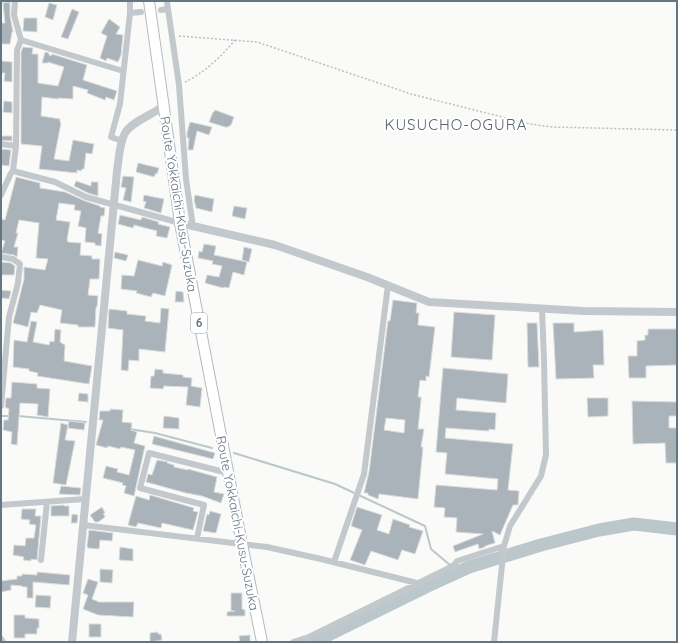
<svg xmlns="http://www.w3.org/2000/svg" width="678" height="643" font-family="Quicksand,sans-serif">
<style>
.lines{fill:none;stroke-linecap:round;stroke-linejoin:round}
.stream{stroke:#bbc7cb;stroke-width:2}
.river{stroke:#bbc7cb;stroke-width:13}
.building{fill:#aab3b9;stroke:#dcdcda;fill-rule:evenodd}
.primary-casing{stroke:#b5babe;stroke-width:12}
.path{stroke:#bbbfc2;stroke-width:1.5;stroke-dasharray:2 2;stroke-linecap:butt}
.minor{stroke:#c3c8cc;stroke-width:6}
.tertiary{stroke:#c3c8cc;stroke-width:8}
.primary{stroke:#fff;stroke-width:10}
.labels{text-anchor:middle;stroke-width:4;stroke-linejoin:round;paint-order:stroke}
.shield{fill:#fff;stroke:#939fa8;stroke-width:1}
.shield-label{font-size:12px;font-weight:bold;fill:#657683}
.street-label{font-size:13px;fill:#657683;stroke:#fff}
.quarter-label{font-size:15px;letter-spacing:1px;fill:#57646e;stroke:#fff}
</style>
<rect width="100%" height="100%" fill="#fafaf8"/>
<g class="lines">
<path class="stream" d="M1,416H10
M18,416L86,422
M129,429L155,433L212,448
M234,453L335,484L425,526L431,549L450,565
M453,568L457,571"/>
<path class="river" d="M314,642L434,583L469,567L541,545L599,530L634,524L677,529"/>
</g>
<path class="building" d="M10,2V16L13,32H12L10,44H1V23H5L3,3Z
M49,3L57,5L53,20L45,17Z
M72,9L79,12L68,39L61,37Z
M24,18H37V32L23,31Z
M109,19L120,27L116,34L123,35L121,55L118,62L107,58L106,61L100,58L107,36L101,33Z
M23,47L33,48L32,54H38V83L58,86L64,67L48,62V63H42L45,52L49,53V55L51,56L52,54L87,65L83,80L117,91L114,100L106,97L105,100L87,93L88,90L73,86V99L58,98V99L42,97L41,116L60,119V122L61,123L54,159L69,161L73,140L94,144L92,154L86,153L84,169H82L81,171L77,170V173L39,169L42,146L21,144V52Z
M1,61L12,62V82L4,81L5,73H1Z
M4,101L12,102V113L3,112Z
M215,110L234,117L231,125L228,127H225L209,122L213,112H214Z
M190,122L212,127L209,135L197,131L193,150H188L189,138H187V133Z
M2,136H12V141L1,140Z
M1,149L11,150L9,166L1,165Z
M138,163L159,168L157,174L156,173L154,177L136,172Z
M123,176L134,177L131,202L123,200L126,188L121,187Z
M16,177L40,183V188L65,192L85,201L100,206V207L105,208L104,216H101L98,233L102,234L101,246L95,245V243L85,242L86,228L78,226L81,211L74,210L75,205L59,203L56,220L70,222L67,240L68,242L81,243L80,255L92,256V259H100L99,279H90L88,295L98,296L97,307H96L95,327H78V325L60,323L62,310L40,305L37,313L31,312L28,327L13,323L24,279V267L45,270L48,259L36,258L39,223L19,220L16,233H18L14,247H18L17,257L14,255L1,253L5,241L1,240V219L5,220Z
M76,181L91,186V182H98V196L88,193L74,186Z
M144,195L164,199L161,213L144,208L146,202L143,201Z
M195,195L214,199L212,212L196,208L194,200Z
M234,206L247,208L245,219L232,216Z
M120,215L141,220L142,217L159,222L158,224L170,227L167,238L156,236L157,231L134,225L133,228L118,224Z
M204,244L216,246L214,255L247,262L244,275L233,272L229,288L224,287L223,288L205,283L207,275L219,277L222,266L212,264L213,261L198,258L199,251L202,252Z
M244,247L252,249L249,262L242,260Z
M115,252L128,255L126,261L114,258Z
M138,260L162,266L163,262L172,265L165,296L153,293L151,297L136,293L137,291L121,289L122,275L134,276Z
M1,262L11,263L15,266L14,275H1Z
M1,290L11,291L9,299L1,298Z
M176,291L183,292L184,302H175Z
M393,300L417,303L416,313H419L418,325L435,327L429,377L426,376V381L420,380L418,397H421V400L418,429H424L421,447H423L418,499L379,494L378,499L368,495V493H364L369,472L388,321H390ZM386,418L405,420L404,433L384,430Z
M161,308L169,309L165,352L139,349V361L129,360L128,371L121,370L123,330L108,328L109,309L127,311V314L146,316L145,321L160,323Z
M454,312L495,315L492,360L451,357Z
M31,321L37,322L33,342L49,345L50,341L54,342L55,329L61,330L60,342L65,345L64,361L92,366L89,384L37,376L38,373L29,371V369L13,367L14,340L27,342Z
M527,323H537L539,367H528Z
M553,323H574V332L603,330L604,365H593L594,378L556,379Z
M648,329H677V365L646,366V378H629L628,356H637V341L645,340V335H648Z
M443,368L508,374L506,403L457,398L456,410L496,413L495,430L489,429V431L446,428L445,438L513,444L508,490L519,491L518,505H513L500,535L492,531L495,543L485,546V547L479,549L478,544L455,552L453,546L483,534L456,532L457,518L444,517L445,508L434,507L436,485L497,490L498,479L445,474L447,453L436,452Z
M155,369L163,370V373L183,375V377L192,378L191,386L202,388L200,407L186,405L188,387L164,386L163,389L150,388L151,376H154Z
M12,382L37,384V388L50,389L48,417L37,415L38,404L20,403L17,445L11,444L12,432L3,430L4,420H8L9,409L5,407L6,398H11Z
M79,393L88,394V402L78,401Z
M587,398H608V416L588,417Z
M632,401L677,402V416H669V428H677V463H666L665,443L633,444Z
M110,409L123,410L122,422L132,423L131,430L137,432L134,443L145,446L134,496L124,493L126,486L122,485L123,483L103,478L106,466L118,469L117,472L129,475L135,450L121,447L120,449L108,446L107,448L96,445L103,420H99L100,411H110Z
M164,416L179,418V429L163,428Z
M69,421L85,423L84,430L68,428Z
M61,423L68,425L65,440L75,441L66,485L53,483Z
M154,436L215,453L213,459L152,444Z
M157,460L168,462L167,463L174,465V467L188,470V469L217,477L214,492L224,494L221,503L202,496L186,493L146,482L148,474L152,475Z
M61,486L81,488L80,495L59,494Z
M150,495L194,508L193,511L198,512L193,530L162,523L161,528L138,523L136,527L128,525L136,496L149,500Z
M64,505V506H69V516H51V506Z
M102,507L105,513L103,514L105,516L104,518L98,522H95L90,515Z
M357,507L382,515L377,530L389,534L393,519L410,525L409,527L423,531L415,554L402,550L398,560L371,551L365,565L350,560L362,530L351,526Z
M22,509H36L35,516H41L37,560L31,559V561L23,560L24,557L13,555L14,545L25,546L26,538H34L36,525L29,524L30,520L21,519Z
M210,511L221,514L216,533L203,531L207,514L209,515Z
M72,514L78,515L77,523H71Z
M89,530L113,533L112,541L100,540L99,549L88,548L87,546Z
M120,547L133,549V561L119,560Z
M100,569L113,570L112,583L100,582Z
M37,572L70,575L69,585L33,582V598H27V587H23L22,586L11,585V590L1,592V581L17,579V576H22V574L37,575Z
M88,579L98,582L92,599L99,602H134L133,617L98,615L83,609L88,595L83,593Z
M231,593H242V609L245,610V616H227V612L235,611H231Z
M36,595L51,596L50,608L35,607Z
M14,615H25V618L39,619V628H37V634H25V638H14Z
M89,624H101V637H89Z
M158,632V634H161L162,640L150,642V633Z
M250,635V642H240L239,636Z"/>
<g class="lines">
<defs>
<path id="primary" d="M149,1L180,223L242,544L262,642"/>
</defs>
<use href="#primary" class="primary-casing"/>
<path class="path" d="M179,36L257,42L411,94L530,124L552,127L677,130
M185,82C204,73 222,56 235,40"/>
<path class="minor" d="M168,9L179,85L186,179L193,227
M161,10L168,9L167,1
M130,13L141,12
M21,40L123,71
M122,141L111,137L120,104L130,13V1
M1,144L16,146
M13,171L55,182L86,197L180,223
M1,195L11,173L13,171L16,146L17,50L21,40L14,15L15,1
M1,257L13,259L20,264L18,283L9,317L1,406
M1,505L85,499
M83,525L267,547L321,559L417,583
M197,538L204,505L140,488L149,453L228,473
M41,560L47,502
M334,562L364,474L388,285
M1,639L3,642
M293,642L309,637L447,569L455,564L457,561L504,546
M494,642L502,565L504,546L510,526L541,476L546,455L544,360L542,309"/>
<path class="tertiary" d="M180,223L275,245L367,277L429,302L583,311L677,312
M72,642L117,171C119,159 119,144 125,133C132,121 153,115 163,106"/>
<use href="#primary" class="primary"/>
</g>
<g class="labels">
<rect class="shield" x="191" y="313" width="16" height="20" rx="3"/>
<g class="shield-label">
<text x="199" y="327">6</text>
</g>
<g class="street-label">
<text transform="translate(179 204) rotate(81)" y="5">Route Yokkaichi-Kusu-Suzuka</text>
<text transform="translate(238 523) rotate(79)" y="5">Route Yokkaichi-Kusu-Suzuka</text>
</g>
<g class="quarter-label">
<text x="456" y="130">KUSUCHO-OGURA</text>
</g>
</g>
<rect width="678" height="643" fill="none" stroke="#657683" stroke-width="4"/>
</svg>
